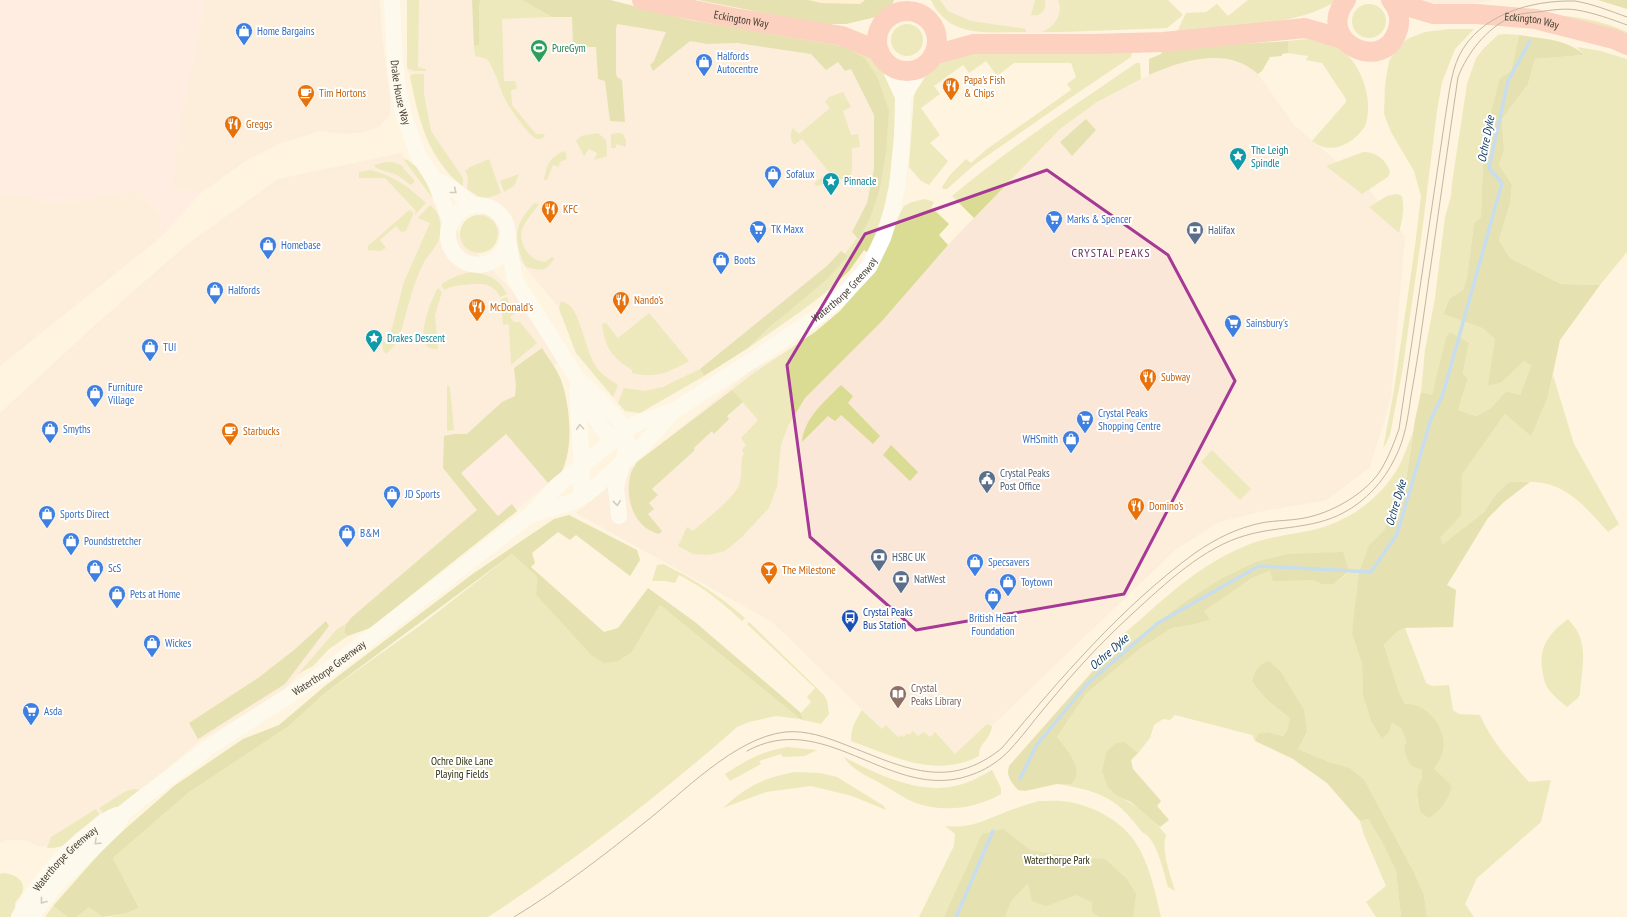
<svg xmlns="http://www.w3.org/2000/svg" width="1627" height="917" font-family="'PT Sans Narrow',sans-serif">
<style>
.commercial{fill:#fbe7d8}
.industrial{fill:#ffe4e3}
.built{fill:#ffebc1}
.green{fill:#d9dc92}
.forest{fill:#c9cb79}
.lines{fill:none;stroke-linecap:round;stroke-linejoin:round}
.stream{stroke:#88c2ff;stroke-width:3.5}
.minor{stroke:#fff;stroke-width:16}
.major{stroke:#faa69b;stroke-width:20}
.tram{stroke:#746d5e;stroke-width:1}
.oneway{stroke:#a19e97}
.marked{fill:none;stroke:#a63896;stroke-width:3;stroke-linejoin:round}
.labels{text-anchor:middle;stroke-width:4;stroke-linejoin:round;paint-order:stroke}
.street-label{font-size:11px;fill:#433c2f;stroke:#fff}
.shop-label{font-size:11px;fill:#366cbe;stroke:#fff;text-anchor:start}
.leisure-label{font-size:11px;fill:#27864d;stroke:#fff;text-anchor:start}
.food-label{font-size:11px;fill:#c56008;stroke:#fff;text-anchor:start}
.culture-label{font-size:11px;fill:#0d838f;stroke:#fff;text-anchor:start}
.service-label{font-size:11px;fill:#4e5e75;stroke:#fff;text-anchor:start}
.transit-label{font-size:11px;fill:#164399;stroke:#fff;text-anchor:start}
.education-label{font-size:11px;fill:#785e54;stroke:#fff;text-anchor:start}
.park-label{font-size:11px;fill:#2f300b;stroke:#fff}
.water-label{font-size:12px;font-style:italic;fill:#153e65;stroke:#fff}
.neighbourhood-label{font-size:12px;letter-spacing:1px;fill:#642e5b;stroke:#fff}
</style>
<rect width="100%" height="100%" fill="#fef4df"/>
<path class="commercial" d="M205,0H380L381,27L390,98V115L379,127L365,132L345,134L320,131L279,144L244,162L201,193L173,189L177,139Z
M407,0H610L880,63L892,155L867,252L864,250L849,271L825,293L800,312L748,348L704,376L640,413L625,411L576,353L560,309L448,174L433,152L426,138L417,110L410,76L407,70Z
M931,0H1167L1171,25L1167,28L1033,33L971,31L957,27L948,23L935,9Z
M1416,0H1494L1453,7Z
M1220,58L1238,62L1251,68L1258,74L1294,125L1368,188L1405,236L1391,398L1370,467L1327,500L1264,511L1219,522L1175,550L992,726L987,724L955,755L930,737L909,735L898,737L886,725L882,729L772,622L576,513L753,369L853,318L948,245L1047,141L1060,129L1097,102L1114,92L1168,66L1184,61Z
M401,153L437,206L483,261L526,304L559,362L448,463L483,506L346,624L284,690L198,742L154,780L105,816L56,848L39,846L24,840H6L0,843V413L96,324L185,246L278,179Z
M138,190L160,214L161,237L0,366V194L34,198L46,203L71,202Z"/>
<path class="industrial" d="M0,0H205L177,139L173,189L201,193L161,237L160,214L138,190L71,202L46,203L34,198L0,194Z
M506,434L548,483L503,521L461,472Z"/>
<path class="built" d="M808,0H865L860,4L821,3Z"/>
<path class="green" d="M407,0H419L418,67L426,69V71H414L407,68Z
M481,0H522L552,17L502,19L504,81H515L517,89L511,90L512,105L536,134H544L545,136C543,138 540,140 537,139C529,137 506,103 503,95C498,82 495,71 487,59L475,56L474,46L479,45V5Z
M931,0H940L948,11L971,21L1026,29V32C989,32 950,39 931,0Z
M1035,0H1045C1047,9 1041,17 1031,15Z
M1058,0H1168L1183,15L1167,28L1063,32H1042C1055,27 1064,13 1058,0Z
M1248,0H1338C1310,18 1276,22 1244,26C1221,28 1199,31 1176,34L1186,13L1206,12L1217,4L1228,16Z
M1352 21a17 17 0 1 1 34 0a17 17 0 1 1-34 0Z
M1562,16C1584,17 1607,23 1627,32V38Z
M891 40a16 16 0 1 1 32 0a16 16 0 1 1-32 0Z
M1450,29H1474L1455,49L1442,82L1437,111L1422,232L1402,373L1390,435L1383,449L1394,390L1415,246L1421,196L1414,171L1391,132L1384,114L1385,85L1389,61L1397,48L1407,39L1425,32Z
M1505,34L1519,35L1511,71L1489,120L1483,160L1481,217L1474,223L1467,277L1463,290L1450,298L1443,314L1482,328L1495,339L1502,382L1524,361L1531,366L1520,395L1506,391L1491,408L1476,416L1458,410L1468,379L1463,373L1469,343L1438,373L1432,395L1421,392L1425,350L1435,298L1445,217L1451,196L1452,183L1467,84L1476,58L1484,48L1498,35Z
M1306,39C1315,41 1327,42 1335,46C1360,58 1375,100 1365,126C1364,129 1360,132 1358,135C1345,148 1327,153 1312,141L1346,102V99L1322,63L1306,60L1308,56L1288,53V41Z
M847,47C855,49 864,51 871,55C882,61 894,90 897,102L889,188L880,225L867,252L864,250L849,271L825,293L800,312L748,348L848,256L845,254L856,239L859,240L871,216L880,189L888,125L877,76L864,57L850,50Z
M1577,47L1601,51L1627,59V252L1600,285L1561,284L1510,258L1499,240L1510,204L1512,186L1499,165L1504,150L1502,119L1528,84L1535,59L1584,55Z
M982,52H1132L1131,57L1076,94L974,165L947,189H943L942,187L950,175L966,159L971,163L987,149L1071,90L1067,84L1076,77L1071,63H1014L997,76L986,61L969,73L963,65L934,86L940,94L921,108L940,135L930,143L948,161L929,185L921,181L909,167L914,95L919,82L928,70L940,64L958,57Z
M1136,63H1140L1141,79L1097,102L1060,129L974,218L952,196C1010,147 1074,106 1136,63Z
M413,74H424V94L431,131L463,178V186C428,160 418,117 410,76Z
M843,92L851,107L843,111L851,135L858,134L860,147L852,148V168L850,181L831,177L821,185L816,186L814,183L829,172L802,139L794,145C790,139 790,134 793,128L799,134L830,108L825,102L829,97Z
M598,133L606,140L607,156L594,160L597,153L589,149L584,156L576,141L581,136Z
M618,133L623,134L626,140V147L617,144L615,148H611V134Z
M563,151L566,153L567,159L560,162L559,167L553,165L547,180H544C547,164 549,159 563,151Z
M1363,152C1376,152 1386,159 1390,172L1388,177L1362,194L1326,166Z
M406,159L418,168L435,199H433L404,160Z
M489,159L501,193L494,196L483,199L467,189L468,178L465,170L469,169L468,168Z
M386,162H393L403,166V168L415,181L411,185L397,175L376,168L374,165Z
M371,170C394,176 409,187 426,203L414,216L416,211L385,178H359V172Z
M519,174L514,186L504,192L500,181Z
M1397,194L1402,196C1405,208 1402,221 1399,233L1369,207L1387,196Z
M925,199L934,202L931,207L949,224L939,235L948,245L882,321L805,398L788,426L781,445L777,487L769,508L741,538L725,551L708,555L693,554L678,546L687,527L693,531C704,521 734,498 739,485C742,477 741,465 742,457L744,454L742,450L746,445L741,438L758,420L732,390L751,375L815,332L840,311L865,282L904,206L912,202Z
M534,203L539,204C534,211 527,219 523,227C518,237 524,251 533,258C536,260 541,261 545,262L552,257L554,259C546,272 541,271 526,267C518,254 513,233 522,219C525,213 530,208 534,203Z
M430,205C439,212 442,223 440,235C438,247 428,254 423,264C411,288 407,313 399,338L394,346L386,354L383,350L382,341L388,343L404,282L430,223L418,218Z
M409,210L413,212V215L406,231L401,232L396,226L380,240L386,248L381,251L368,250V246Z
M460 234a19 19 0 1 1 38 0a19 19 0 1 1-38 0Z
M475,272C492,277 498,278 507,294L500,297C493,282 480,283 466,285C458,285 452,286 444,290L441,285C452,277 461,273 475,272Z
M438,288L442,292L435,315L438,349C409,353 431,299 438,288Z
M507,297L511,308L515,313L510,317L514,322H520L537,343L511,365L509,326L508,324L503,325L501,299Z
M561,301C563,302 567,303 569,305C580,313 586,351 595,365C600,374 609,379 618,385L613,397L576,353L559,309Z
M649,313L689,361C669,372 656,379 632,373V370C612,357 605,348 602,324L606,323L618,338Z
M700,369L704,376L640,413L625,411L618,403L624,388L645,391L663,387Z
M1553,375L1574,444L1619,524L1608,532C1590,512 1571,488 1543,483C1533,481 1520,482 1509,482L1496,494L1484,512L1443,544L1439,537L1461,516V474L1505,414L1531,435L1548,397Z
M447,385L450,387L454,430L447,431Z
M841,385L853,396L848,403L880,436L873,444L841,415L835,421L828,416L802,442C804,418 825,401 841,385Z
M1413,431L1406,479L1384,530L1369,545L1352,634L1362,664L1363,696L1371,721L1389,732L1392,723L1401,728L1406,741L1404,748L1411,766L1422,770V778L1417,800L1421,813L1430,818L1434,769L1439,761L1405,704L1399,692L1384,645L1398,631L1405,628L1426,683L1432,686L1449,685L1453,710L1459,714L1480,715C1491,741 1510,761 1529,782L1551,780L1541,822L1477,878L1465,904L1474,917H1427L1424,895L1414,872L1364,779L1350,768L1329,762L1298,749L1307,732L1252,681C1262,697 1274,708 1291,718L1287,731L1283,736L1268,732L1259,734L1255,741L1252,735L1175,715L1170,720L1163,719L1154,725L1150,738L1138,753L1125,742L1119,797C1137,805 1153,819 1166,835C1161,853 1170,873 1175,891L1168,887C1164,874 1157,838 1143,833C1136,825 1130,816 1122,809C1104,792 1081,788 1057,784H1071L1057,737L1087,693L1141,648L1172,628L1192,625L1210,620L1203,611L1252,578L1270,571L1315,580L1321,584H1334L1349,572L1255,562L1220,579L1183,603L1091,673C1098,663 1105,653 1113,644C1121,635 1131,628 1140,620C1171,592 1204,563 1243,547C1265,537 1290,535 1313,530C1350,521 1382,498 1400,464C1405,454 1409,442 1413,431Z
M891,445L918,472L910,481L883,455Z
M1212,450L1251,489L1240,500L1201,462Z
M512,554L537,577L536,595L591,655L632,652L660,605L800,719L776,716L749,722L737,727C659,796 575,860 488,917H109L124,914L139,908L113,858L188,793L289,726L324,694L425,622Z
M663,564C693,578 720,596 745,618L742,621C723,603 703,587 679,575L675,583L665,581H652L657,565Z
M1568,619C1572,624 1577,629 1579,635C1587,652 1581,675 1580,694L1578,698L1567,707C1560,701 1551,694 1547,687C1544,682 1543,674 1542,668C1539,645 1551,632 1568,619Z
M749,622L824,695L827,701L829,714L821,724L803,720L801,713L811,702L807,697L815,688L747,624Z
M346,624L344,633L348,636L329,649L313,666L298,674L337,629Z
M862,710L882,729L886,725L898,737L901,735L904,737L907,733L909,735L913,731L918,736L924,732L930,737L935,732L955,754L987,724L992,726C990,741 979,742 979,756C935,779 893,756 851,741C851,728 855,721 862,710Z
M787,747L817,750L805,756L783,757L781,754L759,761L761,764L730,781L725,774C747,760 760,752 787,747Z
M844,757C876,774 921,796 959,785C971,782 981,776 992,770L1001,788V794C974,810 936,814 907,799C898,794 889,788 880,783C867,776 852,770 844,757Z
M795,772L820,773L837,777L884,806L886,810L852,796L811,786L766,792L723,808C747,786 763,778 795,772Z
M134,789L140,790L105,816L99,808L126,791Z
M1039,801C1049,801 1060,800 1069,802C1097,807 1127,824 1140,850C1151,871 1156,895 1161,917H919L954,846L955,834L945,826C970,829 985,820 1008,811C1018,807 1029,804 1039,801Z
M96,809L102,818L93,825H87L74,835V840C65,846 58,848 47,848L51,837Z
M1368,819L1383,844L1396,871L1401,917H1376L1366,902L1386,886L1364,835L1360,821Z
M3,873C14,874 27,880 22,893C20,897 16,900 15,904C15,907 16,911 17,914L14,917H0V874Z
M53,906L68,917H45Z
M88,906L103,917H76Z"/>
<path class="forest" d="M472,0H481L479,5V45L474,46Z
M522,0H610L689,20L847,47L850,50L864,57L877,76L889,111L886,152L880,189L871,216L859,240L852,232L867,203L874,168V115L851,69L845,71L838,62L826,70L811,54L737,43L707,44L690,41L653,71L650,65L654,61L666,32L617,24L616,28V73L617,77L622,80L625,122L610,121L605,81L598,79L596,47H573L572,17H552Z
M698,0H808L821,3L860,4L865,0H894L893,3L876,17L846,24H821Z
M1598,0H1627V9Z
M1519,35C1541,39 1568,39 1584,55L1535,59L1528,84L1502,119L1504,150L1499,165L1512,185L1510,204L1499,240L1510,258L1561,284L1600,285L1560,340L1548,397L1531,436L1505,414L1462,474L1461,516L1440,537L1443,544L1484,512L1496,494L1509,482H1530L1504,502L1488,518L1447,585L1456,590L1453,627L1405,628L1398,631L1384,645L1399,692L1405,704C1426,702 1447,728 1443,749C1442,756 1438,763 1434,769L1452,786C1449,799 1440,811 1429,818L1421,813C1417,802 1415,788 1422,778V770L1411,766L1406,756L1404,748L1406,741L1401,728L1392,723L1389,732L1382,739L1371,721L1363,696L1362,664L1352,634L1354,614L1359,573L1369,545L1384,530L1406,479L1415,420L1421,392L1432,395L1446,338L1450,332L1469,343L1463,373L1468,379L1458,410L1476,416L1491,408L1506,391L1520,395L1531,366L1524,361L1502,382L1488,386L1495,339L1482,328L1443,314L1450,298L1463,290L1467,277L1474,223L1481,217L1483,160L1489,120L1500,78L1511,71Z
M1288,41V53L1282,54V56L1270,57L1262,71L1258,74C1228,46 1182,60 1149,75V59L1161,54L1163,49Z
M1086,119L1096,130L1072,156L1060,142Z
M841,251L848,256L827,279L770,327L748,348L704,376L700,369L828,265Z
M542,348C548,358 557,369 561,380C570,405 574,446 562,471C560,475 552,479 548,483L506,434L461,473L498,516L512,504L517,511L370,628L348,636L344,633L346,624L352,617L477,510L443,468L444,436L454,434H467L502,402L515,396L516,386L514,368Z
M732,390L743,402L727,416L729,419L714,434L712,431L694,448L695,450L652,489L658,495L649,503L654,509L648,514L662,531L659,534C633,528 624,496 631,473C632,469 635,466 637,462Z
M569,515L637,550L640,560L630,576L576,535L570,540L558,532L532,553L535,563L531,567L604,632L618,628L648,588L695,622L777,692L801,713L803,720L800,719L660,605L632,652L618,661L604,663L591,655L536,595L537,577L512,554L324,694L289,726L188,793L113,858L139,908L124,914L103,917L89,907L76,917H68L53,906L107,845L174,786L243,739L279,725L325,686L474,573L554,519Z
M1343,552L1349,571L1334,584H1321L1314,580L1273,581L1270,571L1252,578L1204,611L1210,620L1192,625L1172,628L1141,648L1087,693L1057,737C1066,749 1086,770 1071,784H1057L1025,791L1018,790C1011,782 1006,776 1009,766L1091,673L1183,603L1220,579L1255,562L1288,554Z
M326,621L329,626L285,684L198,739L189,723L258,678L294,650Z
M1269,661L1281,672L1304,710L1307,732L1298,749L1329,762L1350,768L1364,779L1414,872L1424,895L1427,917H1401L1396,871L1383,844L1368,819L1360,821L1327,783L1293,759L1255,741L1258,734L1268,732L1283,736L1287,731L1290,718C1274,707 1263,698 1252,681C1255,671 1258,664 1269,661Z
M1125,742L1138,753L1131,760L1133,769L1161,801L1157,806L1169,820L1160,827L1131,802L1119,797L1108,788L1102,771L1107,751L1116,743Z
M1003,829L1030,850L1073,857L1105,859L1126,878L1136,894L1133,917H1099L1092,912V902L1076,895L1046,906L1032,901L1028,883L1011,901L1005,917H944L982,834Z"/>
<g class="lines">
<path class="stream" d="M1020,779L1036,746L1088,683L1158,623L1259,566L1371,572L1397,534L1431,419L1443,394L1502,183L1489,168L1508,81L1530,41
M956,917L993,831"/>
<g class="minor">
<path id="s1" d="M392,0L395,65L398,88L403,112L418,155L434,179L451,223"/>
<path d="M903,97L921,68"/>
<path d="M434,179L449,186L474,205"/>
<circle cx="478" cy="235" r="30"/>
<path d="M508,240L515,280L577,378L594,416L612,442"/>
<path d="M583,383L607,407L626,430V451L616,487L619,516"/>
<path d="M577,389L582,466L581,498"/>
<path d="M530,515L572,502L587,494L645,443L673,412"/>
<path id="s2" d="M19,917C37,883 61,855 91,832C99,825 107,818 117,815"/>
<path id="s3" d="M30,917L56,885L116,826L123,814L133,805L212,745L324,673L365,642L530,515L559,484L626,430L637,423L675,410L762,354L818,316L841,297L869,267L883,238L892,210L897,186L902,143L903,97L888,64"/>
</g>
<g class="major">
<path id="s4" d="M642,0L734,18L842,36L879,51"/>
<path d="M1346,0C1313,42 1385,76 1398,29C1401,19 1398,8 1391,0"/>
<path id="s5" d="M1393,2L1433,14H1477L1535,19L1614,39L1627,45"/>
<circle cx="907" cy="41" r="30"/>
<path d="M934,55L973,44H1094L1163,42L1305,28L1343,39"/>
</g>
<path class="tram" d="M747,751C823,709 886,796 961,778C972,775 983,771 993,764C1006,756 1016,743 1026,731C1039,714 1053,698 1067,681C1087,658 1109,635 1132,614C1165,584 1203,547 1247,535C1279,526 1313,529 1343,513C1366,501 1384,481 1395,458C1405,439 1408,417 1411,396C1415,373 1419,350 1422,327C1434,243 1446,160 1458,77C1468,52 1486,29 1511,17C1519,13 1530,13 1538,12C1551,10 1565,8 1577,10C1594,13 1611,19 1627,25
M514,917C560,889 602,857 644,823C683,793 734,738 785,732C806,730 826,737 846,745C903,767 948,792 1002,748C1061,678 1121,607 1195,553C1215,539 1237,528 1261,523C1276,520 1293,521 1309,517C1335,511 1368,492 1382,468C1389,456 1394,443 1399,429L1446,112C1449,94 1451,73 1459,56C1479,15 1530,0 1575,1C1593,4 1610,11 1627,17"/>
</g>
<defs><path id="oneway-chevron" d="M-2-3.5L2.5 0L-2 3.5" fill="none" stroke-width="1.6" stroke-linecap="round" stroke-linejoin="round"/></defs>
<g class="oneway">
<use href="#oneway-chevron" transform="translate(454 191) rotate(39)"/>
<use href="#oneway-chevron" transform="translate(580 427) rotate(-94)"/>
<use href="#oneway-chevron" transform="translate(617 503) rotate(84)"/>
<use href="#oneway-chevron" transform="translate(97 842) rotate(136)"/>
<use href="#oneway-chevron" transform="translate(43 901) rotate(128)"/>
</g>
<path d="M0 0H1627V917H0ZM1047,170L1168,255L1235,381L1124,594L916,630L810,537L787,365L865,234Z" fill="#fef4df" fill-opacity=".55" fill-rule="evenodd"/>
<path class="marked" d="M1047,170L1168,255L1235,381L1124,594L916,630L810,537L787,365L865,234Z"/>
<defs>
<symbol id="shop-pin" viewBox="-11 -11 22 30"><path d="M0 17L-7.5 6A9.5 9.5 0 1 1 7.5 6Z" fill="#3f7fe0" stroke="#fff"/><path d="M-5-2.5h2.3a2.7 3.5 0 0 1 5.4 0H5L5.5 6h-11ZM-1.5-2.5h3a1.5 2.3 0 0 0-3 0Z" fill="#fff"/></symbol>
<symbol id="stadium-pin" viewBox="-11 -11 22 30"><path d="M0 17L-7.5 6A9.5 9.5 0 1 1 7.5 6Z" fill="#2e9e5b" stroke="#fff"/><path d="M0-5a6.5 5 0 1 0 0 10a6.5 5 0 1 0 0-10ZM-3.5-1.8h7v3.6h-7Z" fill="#fff"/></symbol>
<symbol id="restaurant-pin" viewBox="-11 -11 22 30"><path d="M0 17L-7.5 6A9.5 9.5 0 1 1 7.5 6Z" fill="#e8710a" stroke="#fff"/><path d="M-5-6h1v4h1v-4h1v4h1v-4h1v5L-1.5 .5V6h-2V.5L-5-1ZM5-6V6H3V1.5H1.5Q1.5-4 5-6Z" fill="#fff"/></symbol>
<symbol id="cafe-pin" viewBox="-11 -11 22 30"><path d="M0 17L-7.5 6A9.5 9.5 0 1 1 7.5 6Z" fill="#e8710a" stroke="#fff"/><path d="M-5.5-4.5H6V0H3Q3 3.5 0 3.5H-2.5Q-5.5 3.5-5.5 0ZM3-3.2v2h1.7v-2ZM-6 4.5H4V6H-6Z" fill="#fff"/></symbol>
<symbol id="sight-pin" viewBox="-11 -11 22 30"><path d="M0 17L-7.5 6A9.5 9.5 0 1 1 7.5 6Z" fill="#0f9aa8" stroke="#fff"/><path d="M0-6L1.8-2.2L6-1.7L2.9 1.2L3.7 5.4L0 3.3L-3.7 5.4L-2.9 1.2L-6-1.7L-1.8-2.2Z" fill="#fff"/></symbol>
<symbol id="supermarket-pin" viewBox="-11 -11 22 30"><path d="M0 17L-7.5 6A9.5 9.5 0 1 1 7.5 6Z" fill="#3f7fe0" stroke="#fff"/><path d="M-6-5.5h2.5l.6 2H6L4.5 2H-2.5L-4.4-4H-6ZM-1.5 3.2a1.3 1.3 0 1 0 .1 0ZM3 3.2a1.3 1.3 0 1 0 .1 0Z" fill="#fff"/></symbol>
<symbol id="bank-pin" viewBox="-11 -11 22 30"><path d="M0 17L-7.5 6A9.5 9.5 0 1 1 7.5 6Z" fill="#5c6f8a" stroke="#fff"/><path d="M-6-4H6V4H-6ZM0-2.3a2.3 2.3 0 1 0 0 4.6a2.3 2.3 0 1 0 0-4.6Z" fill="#fff"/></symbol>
<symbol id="civic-pin" viewBox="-11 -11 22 30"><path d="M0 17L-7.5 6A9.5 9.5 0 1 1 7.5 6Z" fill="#5c6f8a" stroke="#fff"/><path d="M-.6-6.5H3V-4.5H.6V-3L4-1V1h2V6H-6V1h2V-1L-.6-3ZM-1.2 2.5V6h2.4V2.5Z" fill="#fff"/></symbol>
<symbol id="bar-pin" viewBox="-11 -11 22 30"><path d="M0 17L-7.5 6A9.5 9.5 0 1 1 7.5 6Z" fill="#e8710a" stroke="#fff"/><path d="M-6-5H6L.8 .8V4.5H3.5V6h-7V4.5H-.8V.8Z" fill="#fff"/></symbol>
<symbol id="bus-pin" viewBox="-11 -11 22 30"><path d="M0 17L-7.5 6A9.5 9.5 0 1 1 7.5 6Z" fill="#1a4fb4" stroke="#fff"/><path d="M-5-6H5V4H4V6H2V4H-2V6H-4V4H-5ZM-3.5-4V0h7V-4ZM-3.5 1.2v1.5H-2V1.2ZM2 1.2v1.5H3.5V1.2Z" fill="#fff"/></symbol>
<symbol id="library-pin" viewBox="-11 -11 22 30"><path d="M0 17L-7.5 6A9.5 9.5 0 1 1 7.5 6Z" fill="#8d6e63" stroke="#fff"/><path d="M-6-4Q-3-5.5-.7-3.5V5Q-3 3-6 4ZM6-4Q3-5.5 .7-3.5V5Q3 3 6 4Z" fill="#fff"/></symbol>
</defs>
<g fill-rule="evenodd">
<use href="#shop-pin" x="234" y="21" width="20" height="27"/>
<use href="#stadium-pin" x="529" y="38" width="20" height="27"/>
<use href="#shop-pin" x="694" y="52" width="20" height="27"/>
<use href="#restaurant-pin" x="941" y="76" width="20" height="27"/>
<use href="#cafe-pin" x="296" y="83" width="20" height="27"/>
<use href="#restaurant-pin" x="223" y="114" width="20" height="27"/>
<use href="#sight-pin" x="1228" y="146" width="20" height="27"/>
<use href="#shop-pin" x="763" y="164" width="20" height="27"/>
<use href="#sight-pin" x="821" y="171" width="20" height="27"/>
<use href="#restaurant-pin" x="540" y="199" width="20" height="27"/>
<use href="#supermarket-pin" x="1044" y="209" width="20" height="27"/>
<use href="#supermarket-pin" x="748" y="219" width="20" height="27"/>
<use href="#bank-pin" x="1185" y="220" width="20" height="27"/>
<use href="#shop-pin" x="258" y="235" width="20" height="27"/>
<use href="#shop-pin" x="711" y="250" width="20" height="27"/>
<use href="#shop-pin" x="205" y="280" width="20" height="27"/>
<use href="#restaurant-pin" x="611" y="290" width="20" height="27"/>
<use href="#restaurant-pin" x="467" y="297" width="20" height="27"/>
<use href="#supermarket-pin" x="1223" y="313" width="20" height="27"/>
<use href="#sight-pin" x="364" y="328" width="20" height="27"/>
<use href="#shop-pin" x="140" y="337" width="20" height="27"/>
<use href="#restaurant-pin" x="1138" y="367" width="20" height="27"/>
<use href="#shop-pin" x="85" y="383" width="20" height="27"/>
<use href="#supermarket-pin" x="1075" y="409" width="20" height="27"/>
<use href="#shop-pin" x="40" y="419" width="20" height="27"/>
<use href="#cafe-pin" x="220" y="421" width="20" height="27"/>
<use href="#shop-pin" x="1061" y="429" width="20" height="27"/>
<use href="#civic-pin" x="977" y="469" width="20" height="27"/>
<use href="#shop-pin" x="382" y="484" width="20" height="27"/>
<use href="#restaurant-pin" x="1126" y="496" width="20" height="27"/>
<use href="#shop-pin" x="37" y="504" width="20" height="27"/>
<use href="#shop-pin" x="337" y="523" width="20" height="27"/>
<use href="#shop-pin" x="61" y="531" width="20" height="27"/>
<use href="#bank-pin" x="869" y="547" width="20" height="27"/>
<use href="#shop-pin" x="965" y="552" width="20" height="27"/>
<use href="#shop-pin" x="85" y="558" width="20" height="27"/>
<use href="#bar-pin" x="759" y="560" width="20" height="27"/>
<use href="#bank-pin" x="891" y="569" width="20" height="27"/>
<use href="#shop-pin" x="998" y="572" width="20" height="27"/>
<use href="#shop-pin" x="107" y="584" width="20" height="27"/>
<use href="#shop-pin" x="983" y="586" width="20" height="27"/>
<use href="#bus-pin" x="840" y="608" width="20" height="27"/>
<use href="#shop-pin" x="142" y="633" width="20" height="27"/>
<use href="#library-pin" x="888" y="684" width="20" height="27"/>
<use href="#supermarket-pin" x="21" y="701" width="20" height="27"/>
</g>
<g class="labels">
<g class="street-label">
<text dy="4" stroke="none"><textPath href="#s4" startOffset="101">Eckington Way</textPath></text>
<text dy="4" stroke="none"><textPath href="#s5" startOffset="141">Eckington Way</textPath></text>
<text dy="4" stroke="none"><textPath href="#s1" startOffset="93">Drake House Way</textPath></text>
<text dy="4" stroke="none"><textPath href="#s3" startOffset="1035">Waterthorpe Greenway</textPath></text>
<text dy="4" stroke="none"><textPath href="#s3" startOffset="392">Waterthorpe Greenway</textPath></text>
<text dy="4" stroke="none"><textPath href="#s2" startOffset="75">Waterthorpe Greenway</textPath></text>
</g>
<g class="shop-label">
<text x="257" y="35">Home Bargains</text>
<text x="717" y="60">Halfords<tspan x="717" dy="13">Autocentre</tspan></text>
<text x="786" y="178">Sofalux</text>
<text x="1067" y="223">Marks &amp; Spencer</text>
<text x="771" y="233">TK Maxx</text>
<text x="281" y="249">Homebase</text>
<text x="734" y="264">Boots</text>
<text x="228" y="294">Halfords</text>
<text x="1246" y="327">Sainsbury's</text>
<text x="163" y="351">TUI</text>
<text x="108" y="391">Furniture<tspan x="108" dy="13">Village</tspan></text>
<text x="1098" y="417">Crystal Peaks<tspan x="1098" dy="13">Shopping Centre</tspan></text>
<text x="63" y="433">Smyths</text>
<text x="1058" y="443" text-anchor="end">WHSmith</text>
<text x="405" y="498">JD Sports</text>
<text x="60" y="518">Sports Direct</text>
<text x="360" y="537">B&amp;M</text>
<text x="84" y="545">Poundstretcher</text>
<text x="988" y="566">Specsavers</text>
<text x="108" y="572">ScS</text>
<text x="1021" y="586">Toytown</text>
<text x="130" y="598">Pets at Home</text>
<text x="993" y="622" text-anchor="middle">British Heart<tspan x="993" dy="13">Foundation</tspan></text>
<text x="165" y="647">Wickes</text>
<text x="44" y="715">Asda</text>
</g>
<g class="leisure-label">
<text x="552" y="52">PureGym</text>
</g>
<g class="food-label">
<text x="964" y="84">Papa's Fish<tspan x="964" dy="13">&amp; Chips</tspan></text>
<text x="319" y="97">Tim Hortons</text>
<text x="246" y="128">Greggs</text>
<text x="563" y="213">KFC</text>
<text x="634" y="304">Nando's</text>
<text x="490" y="311">McDonald's</text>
<text x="1161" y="381">Subway</text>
<text x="243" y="435">Starbucks</text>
<text x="1149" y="510">Domino's</text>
<text x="782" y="574">The Milestone</text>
</g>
<g class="culture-label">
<text x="1251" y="154">The Leigh<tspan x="1251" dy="13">Spindle</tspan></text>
<text x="844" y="185">Pinnacle</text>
<text x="387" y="342">Drakes Descent</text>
</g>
<g class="service-label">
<text x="1208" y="234">Halifax</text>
<text x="1000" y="477">Crystal Peaks<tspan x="1000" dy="13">Post Office</tspan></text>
<text x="892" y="561">HSBC UK</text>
<text x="914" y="583">NatWest</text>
</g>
<g class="transit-label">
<text x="863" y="616">Crystal Peaks<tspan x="863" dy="13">Bus Station</tspan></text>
</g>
<g class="education-label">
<text x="911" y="692">Crystal<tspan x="911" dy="13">Peaks Library</tspan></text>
</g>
<g class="park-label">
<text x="462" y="765">Ochre Dike Lane<tspan x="462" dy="13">Playing Fields</tspan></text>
<text x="1057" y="864">Waterthorpe Park</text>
</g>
<g class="water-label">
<text transform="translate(1486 139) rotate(-79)" y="4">Ochre Dyke</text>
<text transform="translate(1396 503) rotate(-74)" y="4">Ochre Dyke</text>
<text transform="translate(1109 652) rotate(-41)" y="4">Ochre Dyke</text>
</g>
<g class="neighbourhood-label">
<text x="1111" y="257">CRYSTAL PEAKS</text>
</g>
</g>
</svg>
